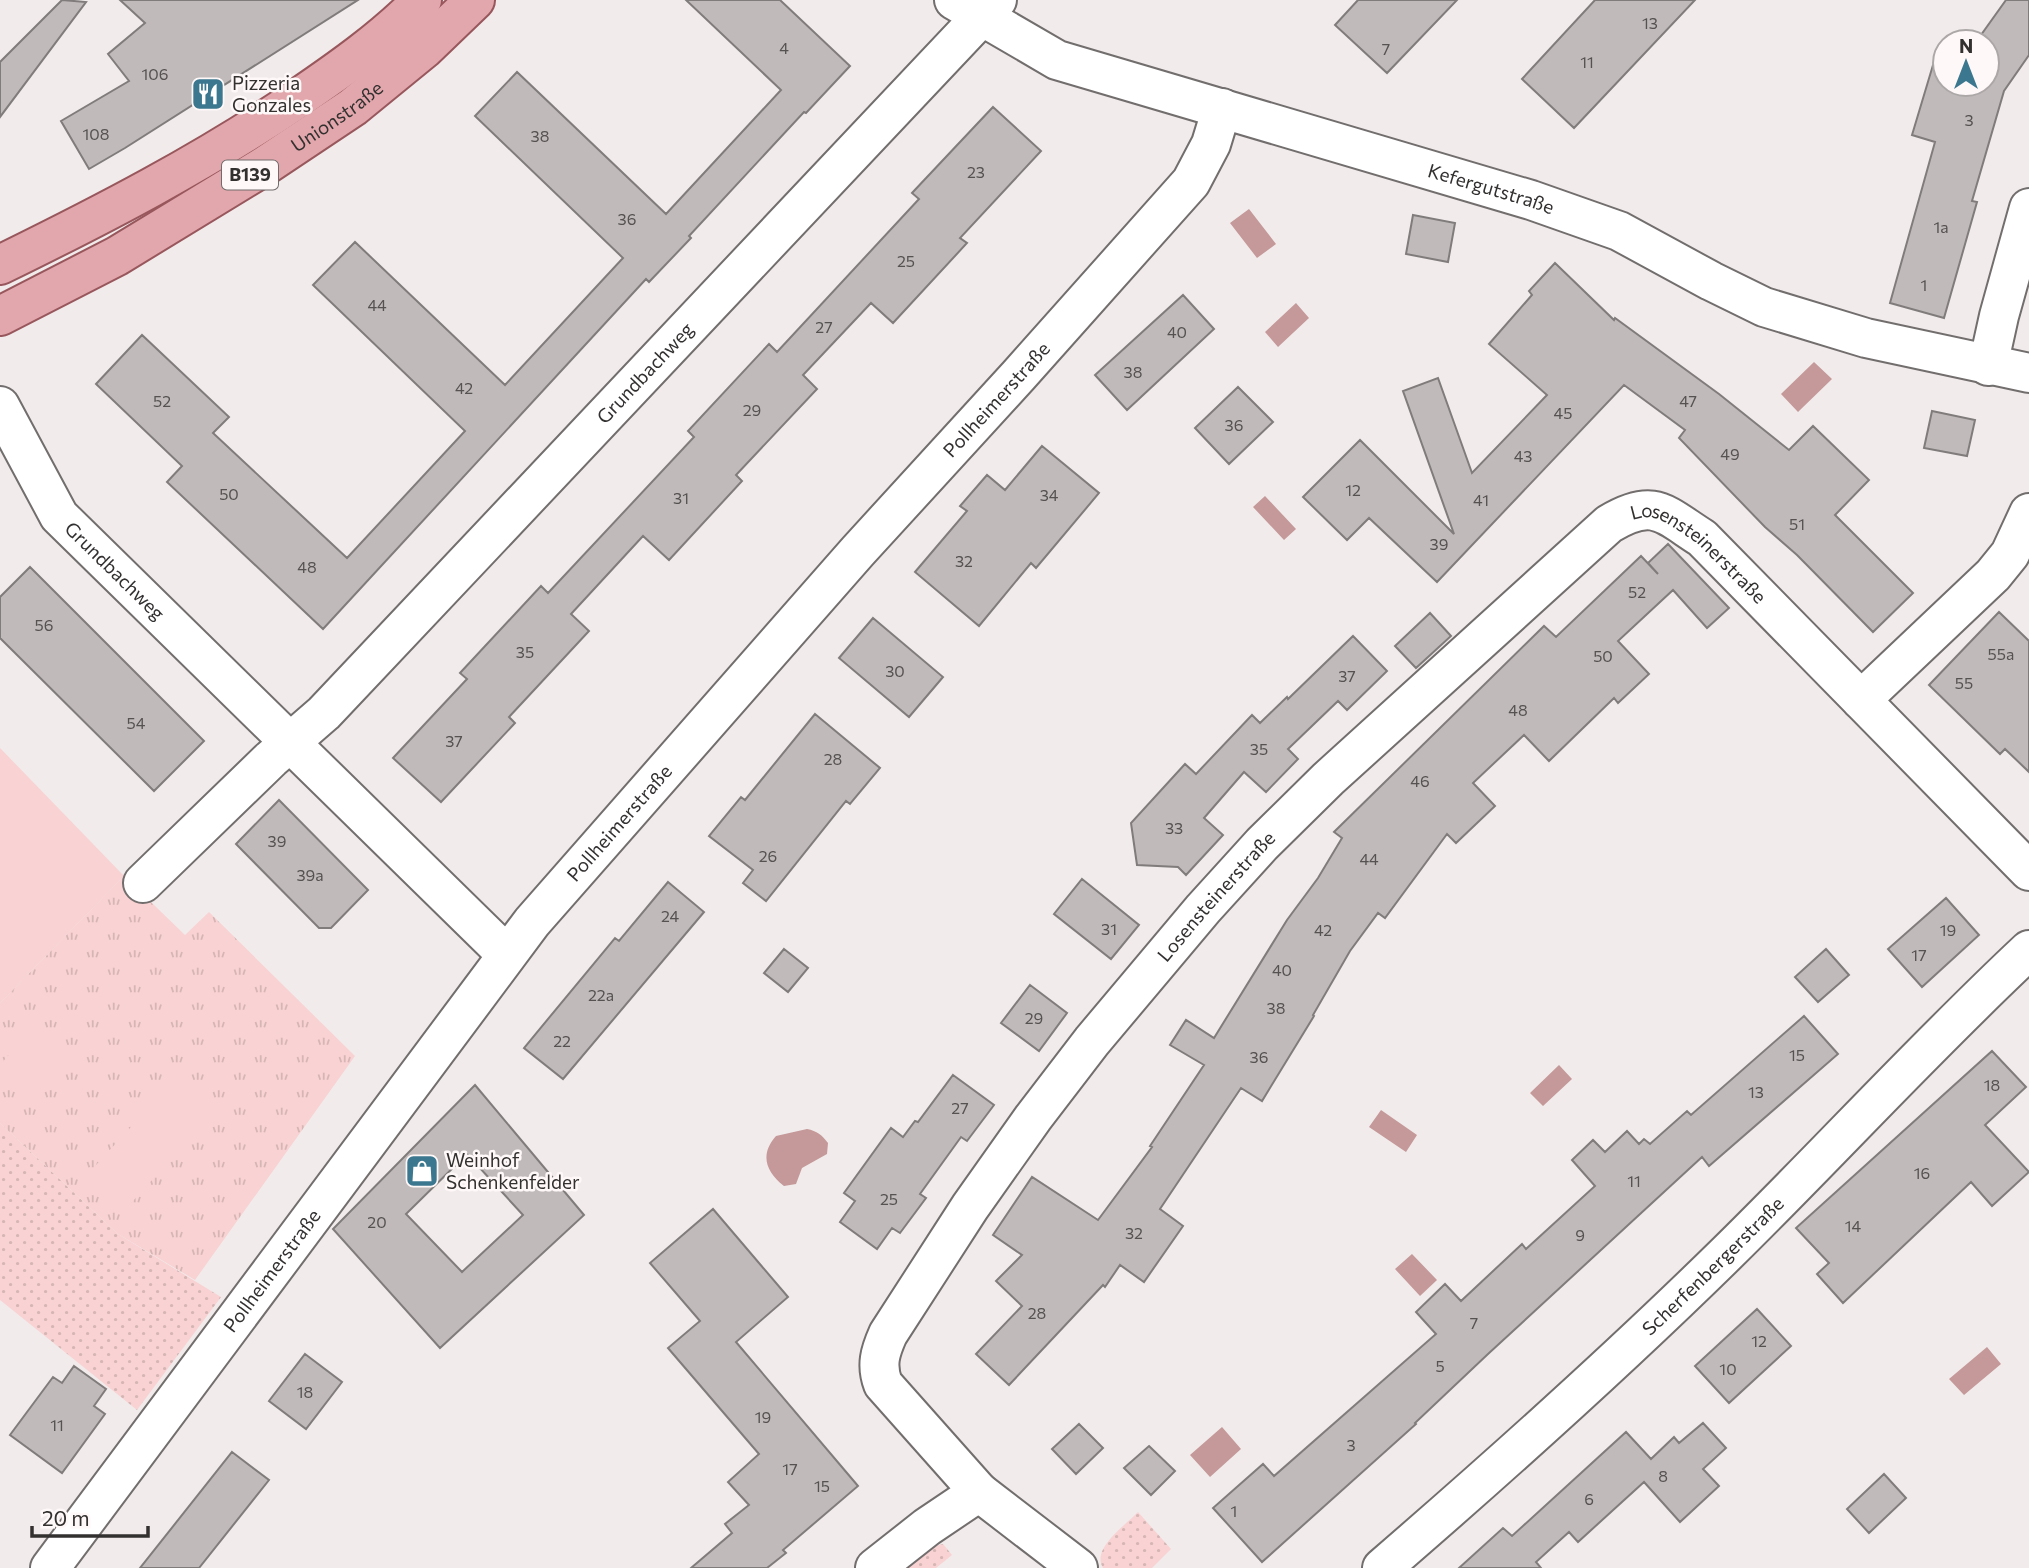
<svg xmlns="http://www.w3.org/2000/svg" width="2029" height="1568" font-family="Commissioner,sans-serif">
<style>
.grass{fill:url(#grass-dots)}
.park{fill:url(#park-tufts)}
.pitch{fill:#f9d2d3}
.water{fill:#c59899}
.building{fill:#c0baba;stroke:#817c7c;stroke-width:2;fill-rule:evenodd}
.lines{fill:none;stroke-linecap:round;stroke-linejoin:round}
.minor-casing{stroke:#736e6e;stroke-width:42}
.primary-casing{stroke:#98575c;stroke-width:42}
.minor{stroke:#fff;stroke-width:38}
.primary{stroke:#e2a7ac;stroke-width:38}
.labels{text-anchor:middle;stroke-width:5;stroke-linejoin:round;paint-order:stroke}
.number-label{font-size:16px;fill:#565252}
.shield{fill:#fff8f8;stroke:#706c6c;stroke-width:2}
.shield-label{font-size:18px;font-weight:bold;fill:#333030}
.poi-label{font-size:19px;fill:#333030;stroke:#fff8f8;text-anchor:start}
.street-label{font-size:19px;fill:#333030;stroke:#fff8f8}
</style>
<defs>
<pattern id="grass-dots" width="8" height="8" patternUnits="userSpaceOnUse" patternTransform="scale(1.75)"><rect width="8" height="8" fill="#f9d2d3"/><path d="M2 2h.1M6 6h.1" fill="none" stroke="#d6b5b5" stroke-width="1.8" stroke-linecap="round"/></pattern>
<pattern id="park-tufts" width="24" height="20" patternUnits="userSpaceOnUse" patternTransform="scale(1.75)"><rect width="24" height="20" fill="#f9d2d3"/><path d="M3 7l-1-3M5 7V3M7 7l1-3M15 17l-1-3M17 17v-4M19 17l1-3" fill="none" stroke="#d6b5b5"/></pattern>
</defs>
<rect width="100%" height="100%" fill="#f1ebeb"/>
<path class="grass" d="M0,1123L118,1234L221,1297L137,1410L0,1300Z
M1138,1512L1171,1549L1152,1568H1103C1091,1548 1126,1525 1138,1512Z
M943,1544L952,1555L936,1568H902L931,1547Z"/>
<path class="park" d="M124,876L185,935L209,912L355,1056L195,1280L118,1234L0,1123V1003Z"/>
<path class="pitch" d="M0,748L124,876L0,1003Z
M31,1029L64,1057L34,1093L0,1065Z
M175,1079L213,1113L123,1212L85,1177Z"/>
<path class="water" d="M1249,209L1276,244L1257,258L1230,223Z
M1296,303L1309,318L1278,347L1265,332Z
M1814,362L1832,379L1798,412L1781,394Z
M1265,496L1296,529L1284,540L1253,507Z
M1559,1065L1572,1079L1543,1106L1530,1093Z
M1381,1110L1417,1135L1406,1152L1369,1127Z
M807,1129C817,1131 822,1135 828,1143L827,1154L802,1168L796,1184L784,1186C765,1171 760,1154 776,1136Z
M1412,1254L1437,1280L1420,1296L1395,1269Z
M1987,1347L2001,1364L1964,1395L1949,1379Z
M1222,1427L1241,1449L1210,1477L1190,1455Z"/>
<path class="building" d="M62,0L86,2L0,117V62Z
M120,0H358L125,148L89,169L61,121L129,81L108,54L145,23Z
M686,0H780L850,66L806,113L804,112L689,236L691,238L649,282L646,279L323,629L167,482L182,466L96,384L142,335L229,417L213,433L347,558L465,431L313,285L355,242L505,385L623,258L475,116L517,72L666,214L781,90Z
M1358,0H1457L1387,73L1335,25Z
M1595,0H1695L1574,128L1522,79Z
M2006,0H2029V55L2004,91L1972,201L1977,202L1944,318L1890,303L1935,142L1912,135L1933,65L1945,70V84H1987V42H1976Z
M993,107L1041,151L960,238L967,243L893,323L871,303L803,375L817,389L736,475L742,481L669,560L643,536L571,614L589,631L509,717L515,723L441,802L393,758L467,679L460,673L541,586L548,593L694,437L688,431L769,344L777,352L919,199L912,193Z
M1413,215L1455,223L1448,262L1406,254Z
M1555,263L1614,320L1615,318L1719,394L1789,450L1813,426L1869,480L1835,515L1913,593L1873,632L1797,555L1765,527L1679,438L1685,430L1624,385L1437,582L1369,518L1347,540L1303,497L1360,440L1454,534L1403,391L1438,378L1472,473L1547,395L1489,344L1532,295L1529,291Z
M1183,295L1214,329L1127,410L1095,375Z
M1238,387L1273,422L1229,464L1195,428Z
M1932,411L1975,420L1967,456L1924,448Z
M1042,446L1099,493L1036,568L1031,563L979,626L915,572L967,511L960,506L987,475L1005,490Z
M1668,544L1729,608L1707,628L1673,590L1618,641L1649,674L1618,703L1614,698L1549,761L1524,735L1473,783L1495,806L1456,843L1447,834L1385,918L1378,913L1350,951L1313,1015L1314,1016L1262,1101L1241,1088L1160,1209L1183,1226L1144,1282L1120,1265L1105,1287L1103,1285L1009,1385L976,1354L1022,1306L996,1281L1022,1255L993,1235L1032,1177L1098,1220L1152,1147L1150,1146L1204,1065L1170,1045L1186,1020L1214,1038L1287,920L1318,878L1342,838L1334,832L1544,626L1556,637L1641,556L1658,574L1648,563Z
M30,567L204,741L154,791L0,638V597Z
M1999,612L2029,641V772L2005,749L2000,754L1929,685Z
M1430,613L1451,636L1416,668L1395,646Z
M873,618L943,677L909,717L839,658Z
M1353,636L1387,671L1347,710L1338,701L1288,749L1298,759L1266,792L1244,772L1204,818L1223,835L1186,875L1178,867L1137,865L1131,823L1185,764L1196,774L1252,715L1260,723L1287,697L1288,699Z
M815,714L880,768L850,804L846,801L766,901L743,883L753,870L709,836L741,797L745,800Z
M279,800L368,890L331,928H319L236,844Z
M1082,879L1139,925L1111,959L1054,914Z
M668,882L704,912L563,1079L524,1048L615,938L619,941Z
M1946,898L1979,935L1922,987L1888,949Z
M784,949L808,968L788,992L764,973Z
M1826,949L1849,975L1818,1002L1795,977Z
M1030,985L1067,1013L1039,1051L1001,1023Z
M1804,1016L1838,1054L1709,1166L1702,1157L1488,1354L1415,1423L1416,1424L1262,1562L1213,1508L1263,1464L1274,1476L1436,1334L1416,1312L1445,1284L1461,1301L1522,1244L1526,1249L1595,1186L1572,1160L1593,1140L1605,1152L1627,1131L1639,1144L1644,1139L1650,1144L1687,1111L1691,1115Z
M1992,1051L2026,1087L1985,1125L2029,1172L1992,1206L1971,1182L1843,1303L1817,1274L1829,1263L1796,1228Z
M953,1075L994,1105L967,1141L961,1137L920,1194L926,1198L900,1233L892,1228L877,1249L840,1222L855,1201L844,1193L891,1128L903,1137L915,1121L918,1122Z
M475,1085L584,1215L440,1348L333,1229ZM467,1154L523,1215L462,1272L406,1214Z
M713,1209L788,1297L736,1342L858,1486L783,1550L786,1553L767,1568H691L732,1533L725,1524L749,1505L728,1482L759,1454L668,1348L700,1321L650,1263Z
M1757,1309L1791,1346L1729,1403L1695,1366Z
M305,1354L342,1382L306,1429L269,1401Z
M74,1366L106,1389L94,1406L105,1414L62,1473L10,1435L53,1377L62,1383Z
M1703,1423L1726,1448L1703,1469L1719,1486L1680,1522L1644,1482L1578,1542L1569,1532L1536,1562L1541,1568H1459L1503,1528L1512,1536L1626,1432L1651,1459L1674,1437L1679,1443Z
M1079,1424L1103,1448L1076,1474L1052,1449Z
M1149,1446L1175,1471L1151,1495L1124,1468Z
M232,1452L269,1480L199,1568H140Z
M1884,1474L1906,1498L1869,1533L1847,1509Z"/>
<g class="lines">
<defs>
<g id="minor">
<path id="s1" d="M954,0L1057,60L1531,200L1619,231L1711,281L1764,307L1866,338L2029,373"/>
<path d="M1988,366L1999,316L2029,208"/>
<path id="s2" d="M0,406L59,516L506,954"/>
<path d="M1861,700L1993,575L2010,554L2029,513"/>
<path id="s3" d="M143,883L271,759L324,713L997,0"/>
<path d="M979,1492L1078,1568"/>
<path id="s4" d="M50,1568L532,922L858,551L1019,375L1191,182L1211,144L1222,108"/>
<path id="s5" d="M875,1568L927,1527L979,1492L883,1384C876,1365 880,1352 888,1334L970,1207L1033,1118L1092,1041L1203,909L1262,844L1328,779L1609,524C1654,497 1664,514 1702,538L2029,871"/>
<path id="s6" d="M1382,1568C1500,1466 1615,1363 1726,1254C1828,1154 1924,1048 2029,950"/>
</g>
<g id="primary">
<path d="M0,265C102,215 203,163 297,99C341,69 385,38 422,0"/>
<path id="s7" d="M0,316L117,256L263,167L353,107L424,49L475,0"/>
</g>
</defs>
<use href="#minor" class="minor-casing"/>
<use href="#primary" class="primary-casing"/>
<use href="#minor" class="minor"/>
<use href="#primary" class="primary"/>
</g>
<defs>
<symbol id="restaurant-square" viewBox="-11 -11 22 22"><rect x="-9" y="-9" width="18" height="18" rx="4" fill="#3b778f" stroke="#fff8f8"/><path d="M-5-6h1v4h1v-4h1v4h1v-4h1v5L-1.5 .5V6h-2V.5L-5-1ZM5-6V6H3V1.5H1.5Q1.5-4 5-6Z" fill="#fff"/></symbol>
<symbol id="shop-square" viewBox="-11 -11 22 22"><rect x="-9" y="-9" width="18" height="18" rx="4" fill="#3b778f" stroke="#fff8f8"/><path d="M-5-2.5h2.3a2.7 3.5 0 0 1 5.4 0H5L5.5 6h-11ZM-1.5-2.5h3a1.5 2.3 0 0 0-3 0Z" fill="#fff"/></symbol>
</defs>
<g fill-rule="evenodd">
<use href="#restaurant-square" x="189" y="75" width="38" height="38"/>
<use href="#shop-square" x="403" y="1152" width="38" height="38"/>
</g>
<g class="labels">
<g class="number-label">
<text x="1650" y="29">13</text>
<text x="784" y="54">4</text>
<text x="1386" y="55">7</text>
<text x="1587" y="68">11</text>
<text x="155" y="80">106</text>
<text x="1969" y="126">3</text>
<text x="96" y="140">108</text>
<text x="540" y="142">38</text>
<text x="976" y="178">23</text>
<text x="627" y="225">36</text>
<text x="1941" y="233">1a</text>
<text x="906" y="267">25</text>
<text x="1924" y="291">1</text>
<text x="377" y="311">44</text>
<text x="824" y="333">27</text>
<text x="1177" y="338">40</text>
<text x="1133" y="378">38</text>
<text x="464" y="394">42</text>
<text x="162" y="407">52</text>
<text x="1688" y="407">47</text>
<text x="752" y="416">29</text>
<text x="1563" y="419">45</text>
<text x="1234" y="431">36</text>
<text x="1730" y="460">49</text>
<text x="1523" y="462">43</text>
<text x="1353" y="496">12</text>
<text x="229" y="500">50</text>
<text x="1049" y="501">34</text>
<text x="681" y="504">31</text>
<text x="1481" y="506">41</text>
<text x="1797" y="530">51</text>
<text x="1439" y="550">39</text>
<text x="964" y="567">32</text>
<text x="307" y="573">48</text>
<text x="1637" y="598">52</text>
<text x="44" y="631">56</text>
<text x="525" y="658">35</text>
<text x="2001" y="660">55a</text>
<text x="1603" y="662">50</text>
<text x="895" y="677">30</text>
<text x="1347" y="682">37</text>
<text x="1964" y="689">55</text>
<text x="1518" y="716">48</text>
<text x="136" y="729">54</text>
<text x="454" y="747">37</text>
<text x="1259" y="755">35</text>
<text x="833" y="765">28</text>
<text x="1420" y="787">46</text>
<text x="1174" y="834">33</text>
<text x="277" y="847">39</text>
<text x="768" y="862">26</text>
<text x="1369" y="865">44</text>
<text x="310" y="881">39a</text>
<text x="670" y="922">24</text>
<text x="1109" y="935">31</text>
<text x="1323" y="936">42</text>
<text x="1948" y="936">19</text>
<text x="1919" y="961">17</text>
<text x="1282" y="976">40</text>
<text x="601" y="1001">22a</text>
<text x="1276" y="1014">38</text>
<text x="1034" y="1024">29</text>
<text x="562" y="1047">22</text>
<text x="1797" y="1061">15</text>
<text x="1259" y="1063">36</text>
<text x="1992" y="1091">18</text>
<text x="1756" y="1098">13</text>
<text x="960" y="1114">27</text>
<text x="1922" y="1179">16</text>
<text x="1634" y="1187">11</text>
<text x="889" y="1205">25</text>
<text x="377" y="1228">20</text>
<text x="1853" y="1232">14</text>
<text x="1134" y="1239">32</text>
<text x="1580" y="1241">9</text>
<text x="1037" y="1319">28</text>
<text x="1474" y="1329">7</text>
<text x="1759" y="1347">12</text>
<text x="1440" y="1372">5</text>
<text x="1728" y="1375">10</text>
<text x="305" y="1398">18</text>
<text x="763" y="1423">19</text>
<text x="57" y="1431">11</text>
<text x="1351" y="1451">3</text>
<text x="790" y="1475">17</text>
<text x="1663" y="1482">8</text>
<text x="822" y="1492">15</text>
<text x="1589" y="1505">6</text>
<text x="1234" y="1517">1</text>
</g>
<rect class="shield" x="222" y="160.5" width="56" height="29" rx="5"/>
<g class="shield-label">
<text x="250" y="181">B139</text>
</g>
<g class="poi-label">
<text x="232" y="90">Pizzeria<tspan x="232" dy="22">Gonzales</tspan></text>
<text x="446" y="1167">Weinhof<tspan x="446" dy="22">Schenkenfelder</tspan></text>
</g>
<g class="street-label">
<text dy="7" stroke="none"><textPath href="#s7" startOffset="392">Unionstraße</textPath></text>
<text dy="7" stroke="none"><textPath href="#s1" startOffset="572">Kefergutstraße</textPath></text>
<text dy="7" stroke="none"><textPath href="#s3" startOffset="716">Grundbachweg</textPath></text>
<text dy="7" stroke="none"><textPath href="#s4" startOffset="1505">Pollheimerstraße</textPath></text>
<text dy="7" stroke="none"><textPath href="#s5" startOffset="1522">Losensteinerstraße</textPath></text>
<text dy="7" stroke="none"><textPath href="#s2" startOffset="203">Grundbachweg</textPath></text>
<text dy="7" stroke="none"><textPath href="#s4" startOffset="938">Pollheimerstraße</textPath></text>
<text dy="7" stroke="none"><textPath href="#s5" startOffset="873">Losensteinerstraße</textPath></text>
<text dy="7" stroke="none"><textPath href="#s6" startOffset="448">Scherfenbergerstraße</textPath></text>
<text dy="7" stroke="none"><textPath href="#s4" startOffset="371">Pollheimerstraße</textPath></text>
</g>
</g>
<g transform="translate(1966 63)"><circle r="33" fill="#fff8f8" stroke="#ada8a8" stroke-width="2"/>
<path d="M0-5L12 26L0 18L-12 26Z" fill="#3b778f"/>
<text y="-10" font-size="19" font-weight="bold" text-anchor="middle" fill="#333030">N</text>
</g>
<path d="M32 1526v10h116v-10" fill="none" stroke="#333030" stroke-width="3.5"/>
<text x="42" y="1526" font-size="21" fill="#333030" stroke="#fff8f8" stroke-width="5" paint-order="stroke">20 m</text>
</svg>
